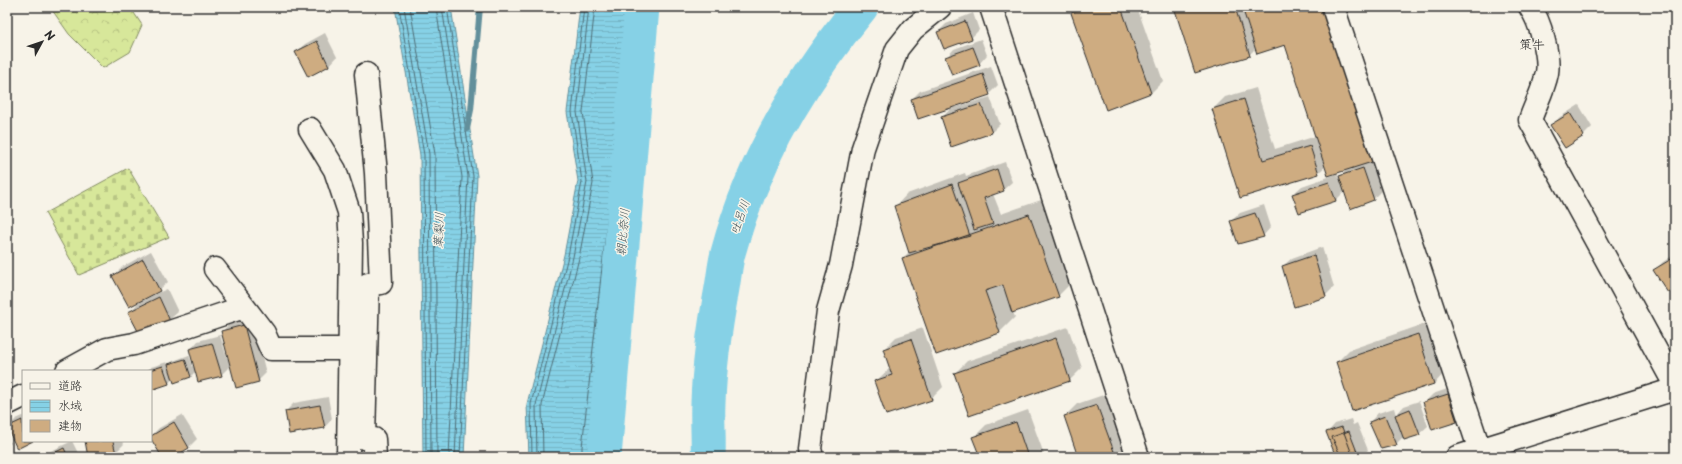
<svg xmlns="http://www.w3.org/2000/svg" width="1682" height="464" font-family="'Playpen Sans','Klee One',sans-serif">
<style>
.forest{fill:url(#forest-crowns);stroke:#818962}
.cemetery{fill:url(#cemetery-stones);stroke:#818962}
.water{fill:url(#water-rules);stroke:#628f9b}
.shadow{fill:#0003}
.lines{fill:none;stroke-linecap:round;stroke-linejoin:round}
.shore{stroke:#4f6d76;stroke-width:1}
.stream{stroke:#628f9b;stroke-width:6}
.river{stroke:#86d1e6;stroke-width:35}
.building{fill:#ceac81;stroke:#2b2b2b}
.minor-casing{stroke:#2b2b2b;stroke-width:25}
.minor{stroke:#f7f3e8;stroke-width:22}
.labels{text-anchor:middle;stroke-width:3;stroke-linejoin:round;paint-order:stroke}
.water-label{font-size:12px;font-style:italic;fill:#42545a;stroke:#f7f3e8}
.quarter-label{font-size:13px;fill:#2b2b2b;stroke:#f7f3e8}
</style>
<defs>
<pattern id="forest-crowns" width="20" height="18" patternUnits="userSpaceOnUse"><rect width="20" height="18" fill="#d7e79a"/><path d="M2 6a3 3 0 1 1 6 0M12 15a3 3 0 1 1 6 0" fill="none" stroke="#b9c685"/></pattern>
<pattern id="cemetery-stones" width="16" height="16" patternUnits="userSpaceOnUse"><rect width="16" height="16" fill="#d7e79a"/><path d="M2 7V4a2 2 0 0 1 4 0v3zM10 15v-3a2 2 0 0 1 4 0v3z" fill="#b9c685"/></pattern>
<pattern id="water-rules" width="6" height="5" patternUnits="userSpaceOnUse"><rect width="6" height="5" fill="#86d1e6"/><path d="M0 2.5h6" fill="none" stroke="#74b4c5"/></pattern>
</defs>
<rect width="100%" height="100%" fill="#f7f3e8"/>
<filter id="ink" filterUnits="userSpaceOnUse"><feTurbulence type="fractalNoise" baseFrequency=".025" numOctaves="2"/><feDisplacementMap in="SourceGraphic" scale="8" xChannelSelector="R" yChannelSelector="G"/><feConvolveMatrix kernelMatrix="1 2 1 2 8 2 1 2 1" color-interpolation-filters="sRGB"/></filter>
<g filter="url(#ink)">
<path class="forest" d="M50,7H130L142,25L130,52L103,68L69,34Z"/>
<path class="cemetery" d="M128,168L169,237L79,275L45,213Z"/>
<path class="water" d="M395,7H451L477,176L464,457H423L420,155Z
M580,7H646L597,449V457H529L527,404L564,255L578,181L567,112Z"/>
<path class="shadow" d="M1078,7H1137L1163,81L1151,93L1106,109L1072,13Z
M1175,7H1342L1387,146L1371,161L1381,191L1373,199L1345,191L1335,201L1293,194L1302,186L1337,174L1339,178L1348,168L1326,166L1318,173L1240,197L1213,109L1225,97L1256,88L1275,149L1316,136L1286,43L1256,48L1249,55Z
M1483,7H1493L1485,11Z
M973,13L979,30L971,38L938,32L946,24Z
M325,33L337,57L329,66L296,52L305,44Z
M981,39L987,55L979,64L946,58L954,49Z
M991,66L998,85L989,94L912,99L920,91Z
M990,97L1000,124L992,132L942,118L950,109Z
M1579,105L1592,127L1584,135L1565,147L1552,125L1560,117Z
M1005,162L1012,182L1003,190L993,194L1001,214L1044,199L1073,281L1058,296L1013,312L1015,317L1000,332L903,258L909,252L895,207L907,194L965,173L966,176Z
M1264,205L1271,227L1263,236L1231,221L1240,213Z
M1322,247L1334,287L1325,296L1283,266L1292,258Z
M151,251L168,282L159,290L114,276L122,267Z
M1675,254V288L1655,270L1663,262Z
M167,289L178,312L169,320L130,312L140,301Z
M252,318L266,373L258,381L231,365L221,375L196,371L191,376L174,381L173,378L169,383L151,385V371H147L151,367L167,362L168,365L173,361L189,355L193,367H195L190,350L198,341L220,335L227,358H229L222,332L230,323Z
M1430,322L1446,371L1434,384L1337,362L1349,350Z
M1068,327L1082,368L1070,380L969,414L955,373L967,361Z
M923,328L943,387L931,399L876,381L890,368L884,349L896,337Z
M1456,386L1465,413L1456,421L1425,402L1433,394Z
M1109,393L1132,457H1079L1065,416L1077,404Z
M328,397L332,419L324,428L286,411L294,403Z
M1419,401L1428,426L1419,434L1404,436L1396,444L1370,422L1378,413L1394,408L1396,415L1404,406Z
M1028,410L1045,457H981L974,437L986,425Z
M182,415L197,439L189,447L172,457H163L151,436L159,428Z
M23,416V441H31L18,448L8,427L16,419Z
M1351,419L1353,425L1357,423L1368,450L1361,457H1337L1327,433L1335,424Z
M7,436L11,443L7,447Z
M72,441L80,457H45L51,451Z
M86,441H123L124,444L115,453L89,457Z"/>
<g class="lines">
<path class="shore" d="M399,7L424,155L426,457
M404,7L429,154L431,457
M410,7L435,154L437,457
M436,7L462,177L449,457
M442,7L468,176L455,457
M447,7L473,176L460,457
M532,457L531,404L568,256L582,182L572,112L584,7
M537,457L536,405L573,257L587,182L577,112L589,7
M543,457L542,405L579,258L593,183L583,112L595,7
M582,457V447L631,7
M588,457V448L637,7
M593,457V448L642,7"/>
<path class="stream" d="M467,129L471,110L480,7"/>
<path class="river" d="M604,457L642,7
M708,457C709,439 707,421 708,403C709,364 715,326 722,288C724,277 725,264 728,253C753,161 801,80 861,7"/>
</g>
<path class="building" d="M1089,7H1121L1151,93L1106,110L1071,13Z
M1174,7H1235L1250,56L1195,73Z
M1242,7H1322L1372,162L1328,176L1285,45L1257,54Z
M965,21L972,39L944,49L937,32Z
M317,41L329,66L308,77L295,52Z
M973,47L980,65L952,75L945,57Z
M983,74L990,95L918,119L911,99Z
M1244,99L1263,160L1310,146L1319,174L1240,198L1212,109Z
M981,104L992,133L951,147L941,117Z
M1570,113L1584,136L1565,148L1550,125Z
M1363,168L1374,200L1350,209L1339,176Z
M997,169L1004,191L984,198L993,224L974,230L958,183Z
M1329,182L1336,201L1299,213L1292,194Z
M952,184L970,236L909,253L894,206Z
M1255,213L1264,237L1238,244L1230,221Z
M1029,214L1059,297L1012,313L1003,285L985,291L1000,333L936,355L902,258Z
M1314,255L1326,297L1294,307L1282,266Z
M1673,258L1675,261V289L1668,293L1653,270Z
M143,259L160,291L129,307L112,276Z
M159,297L170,321L140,335L128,312Z
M244,325L259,382L236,388L221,331Z
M1418,334L1434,384L1352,411L1336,362Z
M1056,338L1070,381L969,416L954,373Z
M911,339L932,400L886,415L874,381L892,375L883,349Z
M212,343L222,376L198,382L189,349Z
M185,359L191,377L174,383L168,364Z
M163,366L169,384L151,390V371H146Z
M1448,394L1457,422L1432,430L1423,402Z
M320,405L325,428L289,434L285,411Z
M1097,405L1116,457H1078L1064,416Z
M1410,409L1420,435L1404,440L1395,415Z
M1385,416L1397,445L1381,449L1369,422Z
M22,420L23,441H33L17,449L7,427Z
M174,422L189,448L174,457H162L151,439V436Z
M1016,422L1028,457H980L972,437Z
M1342,427L1353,457H1336L1326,432Z
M1349,431L1359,457H1341L1332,437Z
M85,441H113L116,454L88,457Z
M64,448L68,457H46Z"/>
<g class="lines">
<defs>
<path id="minor" d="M991,7L1138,457
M1333,7L1482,457
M1530,7C1540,21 1550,56 1547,73C1544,89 1535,105 1530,120L1675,385
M366,74L376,173L381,283L368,284L364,438L374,439L375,457
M310,129L335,170L349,212L351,243L348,457
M215,269L264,333L271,349H349
M67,371L107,349L134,344L244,307
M7,404L23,396
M812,457L810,449L828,311L841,265L863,148L897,49L913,29L940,7
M1457,457L1675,389"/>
</defs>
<use href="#minor" class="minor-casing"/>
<use href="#minor" class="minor"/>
</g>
</g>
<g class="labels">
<g class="water-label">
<text transform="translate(740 217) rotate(-71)" y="4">吐呂川</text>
<text transform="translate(439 230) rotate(-87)" y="4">葉梨川</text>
<text transform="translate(623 232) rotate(-85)" y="4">朝比奈川</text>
</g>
<g class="quarter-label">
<text x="1532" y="49">策牛</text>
</g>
</g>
<rect width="1682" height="464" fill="none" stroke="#f7f3e8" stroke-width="24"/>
<rect x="12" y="12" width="1658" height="440" fill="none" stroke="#2b2b2b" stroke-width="1.5" filter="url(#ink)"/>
<rect x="22" y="370" width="130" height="72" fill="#f7f3e8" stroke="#a5a39c"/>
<rect x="30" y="383" width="20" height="6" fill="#f7f3e8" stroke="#a5a39c"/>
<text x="58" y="390" font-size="12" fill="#2b2b2b">道路</text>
<rect x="30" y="400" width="20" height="12" fill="url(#water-rules)" stroke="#a5a39c"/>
<text x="58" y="410" font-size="12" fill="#2b2b2b">水域</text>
<rect x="30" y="420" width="20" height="12" fill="#ceac81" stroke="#a5a39c"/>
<text x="58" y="430" font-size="12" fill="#2b2b2b">建物</text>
<g transform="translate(42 42) rotate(50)" stroke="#f7f3e8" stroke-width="3" paint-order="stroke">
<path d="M0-3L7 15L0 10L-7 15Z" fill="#2b2b2b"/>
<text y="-6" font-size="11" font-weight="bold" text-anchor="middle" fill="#2b2b2b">N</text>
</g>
</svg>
